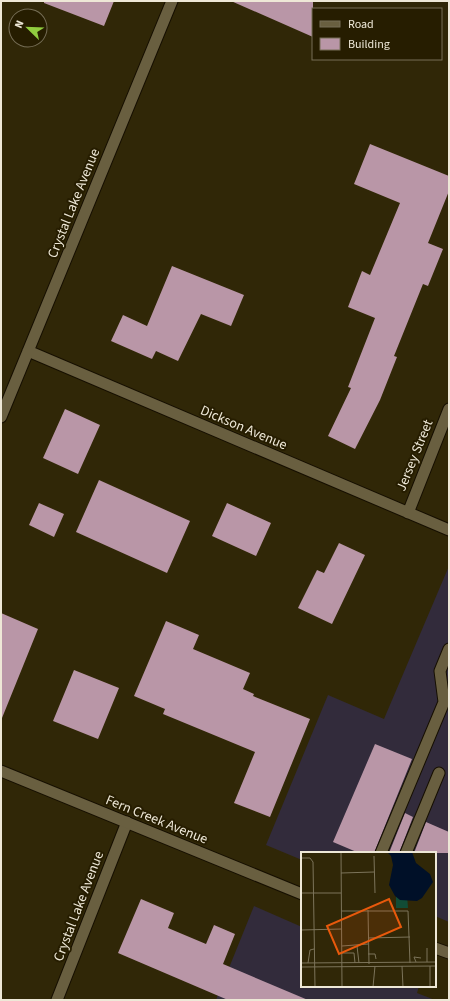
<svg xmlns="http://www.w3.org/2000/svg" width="450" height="1001" font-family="'Source Sans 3',sans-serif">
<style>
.commercial{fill:#322b3b}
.building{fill:#b996a7}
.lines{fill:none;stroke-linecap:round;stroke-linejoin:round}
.service-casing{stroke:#160f00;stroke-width:13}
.minor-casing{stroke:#160f00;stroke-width:13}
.tertiary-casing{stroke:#160f00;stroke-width:13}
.service{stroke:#695f40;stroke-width:11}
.minor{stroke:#695f40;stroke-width:11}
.tertiary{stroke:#695f40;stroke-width:11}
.labels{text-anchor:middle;stroke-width:4;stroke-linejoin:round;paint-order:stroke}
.street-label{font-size:14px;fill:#eee8d7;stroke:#261d00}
.inset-road{fill:none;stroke:#7c745a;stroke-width:1}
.view{fill:#e8590c;fill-opacity:0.15;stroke:#e8590c;stroke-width:2}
.inset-edge{fill:none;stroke:#eee8d7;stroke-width:2}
</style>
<rect width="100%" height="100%" fill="#302707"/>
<path class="commercial" d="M449,566V922L435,916V853H302V860L266,845L328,695L384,719Z
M254,906L302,927V986H419L417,993L435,1000H216Z"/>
<path class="building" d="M44,1H114L104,26L44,3Z
M231,1H313V37Z
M370,144L449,176V191L428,243L443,249L428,286L423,284L394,356L397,357L380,400L355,449L328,436L351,388L348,387L375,318L348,307L362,271L370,275L400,203L354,184Z
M172,266L244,295L231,326L201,314L178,361L156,351L152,359L111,341L123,315L147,326Z
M65,409L100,425L78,474L43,458Z
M99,480L190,521L167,573L76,532Z
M39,503L64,514L54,537L29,525Z
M227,503L271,523L256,556L212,536Z
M339,543L365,555L332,624L298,608L317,570L324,573Z
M1,613L38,629L2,718H1Z
M166,621L199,635L193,649L250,673L243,689L254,694L253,696L310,719L270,817L234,803L255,752L163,714L165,709L134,696Z
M74,670L119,688L98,739L53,721Z
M375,744L412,759L374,853H359L333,842Z
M405,813L413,817L399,853H389Z
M426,822L449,832V853H414Z
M141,899L174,913L168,928L206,944L214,925L235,934L223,964L308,1000H228L118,953Z"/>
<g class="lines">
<defs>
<path id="service" d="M381,853L444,702L440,671L449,649
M406,853L439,773"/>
<path id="minor" d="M28,351L449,530
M1,417L172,1
M408,513L449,409
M57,1000L127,822"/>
<path id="tertiary" d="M1,771L302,894
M435,948L449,953"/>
</defs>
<use href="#service" class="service-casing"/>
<use href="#minor" class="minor-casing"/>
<use href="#tertiary" class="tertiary-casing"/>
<use href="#service" class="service"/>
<use href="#minor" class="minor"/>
<use href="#tertiary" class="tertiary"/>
</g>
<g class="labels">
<g class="street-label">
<text transform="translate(73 203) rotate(-68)" y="5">Crystal Lake Avenue</text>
<text transform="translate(244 427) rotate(23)" y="5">Dickson Avenue</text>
<text transform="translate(414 455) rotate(-68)" y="5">Jersey Street</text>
<text transform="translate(157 819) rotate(22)" y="5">Fern Creek Avenue</text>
<text transform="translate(78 906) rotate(-69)" y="5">Crystal Lake Avenue</text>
</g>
</g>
<g transform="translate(301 852)">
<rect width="135" height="135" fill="#302707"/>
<path d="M95,36L106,42L107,56H95Z" fill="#114c36"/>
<path d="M86,0H111L115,11L129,22L132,30L121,46L116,49L99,48L94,44L88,33L92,13L90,4Z" fill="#001028"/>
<path class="inset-road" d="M40,0L41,135M73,4L74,41M0,6H9L12,10L14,135M40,21L73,20M0,41H40M67,58L68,112M40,59H107L109,111M0,78L41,77M67,86L109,85M41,94L67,92M56,94L58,111M126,96V110M41,101H53L54,111M67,102H74L75,107M115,110L113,105L120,106M0,111L135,110M7,111L9,98L13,97M101,114L102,135M0,115L135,114M72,135L74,114M129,135V114"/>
<path class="view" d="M88,47L100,75L38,102L26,74Z"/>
<rect width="135" height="135" class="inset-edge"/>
</g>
<rect width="450" height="1001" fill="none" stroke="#eee8d7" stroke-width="4"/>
<rect x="312" y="8" width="130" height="52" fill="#261d00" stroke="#766e56"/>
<rect x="320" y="21" width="20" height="6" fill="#695f40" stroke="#766e56"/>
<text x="348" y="28" font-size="12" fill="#eee8d7">Road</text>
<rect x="320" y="38" width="20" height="12" fill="#b996a7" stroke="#766e56"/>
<text x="348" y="48" font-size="12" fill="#eee8d7">Building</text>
<g transform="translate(28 28) rotate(293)"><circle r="19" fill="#261d00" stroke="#766e56"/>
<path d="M0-3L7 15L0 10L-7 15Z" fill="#91cd3f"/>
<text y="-6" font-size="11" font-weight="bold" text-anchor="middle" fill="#eee8d7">N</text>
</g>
</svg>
